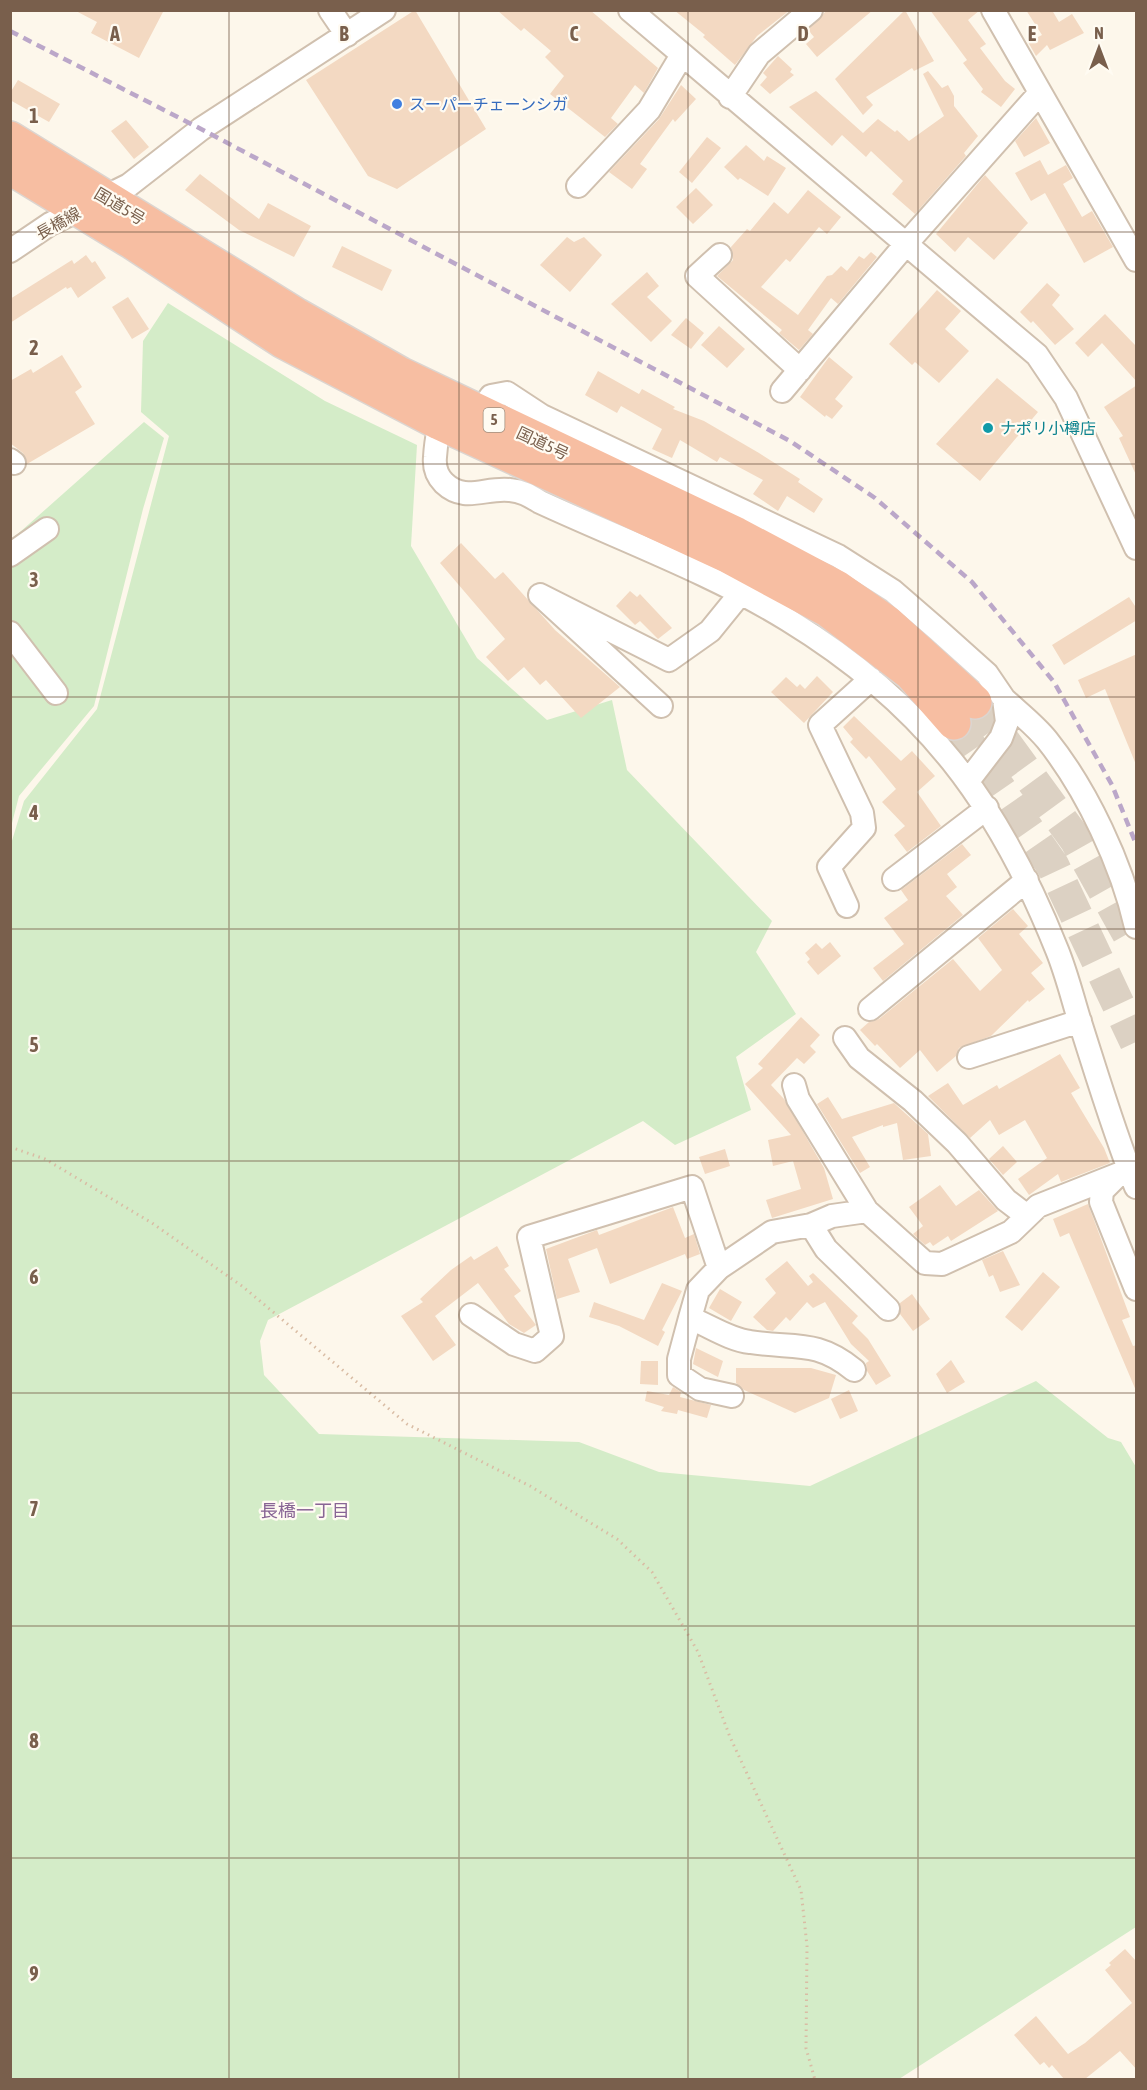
<svg xmlns="http://www.w3.org/2000/svg" width="1147" height="2090" font-family="'Asap Condensed','Noto Sans JP',sans-serif">
<style>
.green{fill:#d4ecc8}
.building{fill:#f3d9c2}
.lines{fill:none;stroke-linecap:round;stroke-linejoin:round}
.highway-tunnel{stroke:#dcd1c3;stroke-width:33;stroke-dasharray:33 16;stroke-linecap:butt}
.minor-casing{stroke:#d0c0af;stroke-width:26}
.highway-casing{stroke:#dcd5d0;stroke-width:36}
.path{stroke:#d9bca4;stroke-width:3;stroke-dasharray:1.5 4.5;stroke-linecap:butt}
.minor{stroke:#fff;stroke-width:22}
.highway{stroke:#f7bea2;stroke-width:33}
.rail{stroke:#bba7c9;stroke-width:4.5;stroke-dasharray:9 6;stroke-linecap:butt}
.grid{fill:none;stroke:#795f4c;stroke-width:1.5;stroke-opacity:0.55}
.shop-dot{fill:#3f7fe0;stroke:#fffbf2;stroke-width:2}
.culture-dot{fill:#0f9aa8;stroke:#fffbf2;stroke-width:2}
.labels{text-anchor:middle;stroke-width:4.5;stroke-linejoin:round;paint-order:stroke}
.shield{fill:#fffbf2;stroke:#a18e7e;stroke-width:1.5}
.shield-label{font-size:15px;font-weight:bold;fill:#795f4c}
.shop-label{font-size:16px;fill:#366cbe;stroke:#fffbf2;text-anchor:start}
.street-label{font-size:16px;fill:#795f4c;stroke:#fffbf2}
.culture-label{font-size:16px;fill:#0d838f;stroke:#fffbf2;text-anchor:start}
.neighbourhood-label{font-size:18px;fill:#886595;stroke:#fffbf2}
.grid-label{font-size:20px;text-anchor:middle;font-weight:bold;fill:#795f4c;stroke:#fffbf2;stroke-width:4.5;stroke-linejoin:round;paint-order:stroke}
</style>
<rect width="100%" height="100%" fill="#fdf7eb"/>
<path class="green" d="M168,303L325,401L417,445L411,546L477,658L547,720L612,700L627,770L772,921L756,952L796,1014L736,1057L751,1110L675,1145L643,1121L268,1320L260,1341L264,1375L319,1434L579,1442L659,1472L810,1486L1036,1381L1108,1438L1121,1442L1136,1467V1927L899,2079L11,2080V844L24,801L97,709L169,436L141,412L143,341Z
M144,422L164,438L143,509L94,706L19,796L11,827V540Z"/>
<path class="building" d="M74,10H164L139,58L91,33L97,22Z
M415,10L486,129L397,189L368,176L306,80Z
M497,10H590L658,68L644,93L635,85L611,118L618,124L605,137L550,94L564,76L545,57L551,51L524,28L521,31Z
M674,10H790L757,36L735,65L703,37L705,35Z
M827,10H873L817,57L806,44L814,37L808,30Z
M905,10L934,61L914,71L912,68L866,97L873,105L863,115L835,79Z
M930,10H980L968,20L986,44L980,48L1005,81L1015,89L1001,107L981,92L983,89L963,63L967,60Z
M1026,10H1052L1059,22L1072,14L1084,33L1050,50L1047,45L1036,56L1028,42L1042,35Z
M778,56L792,69L790,72L794,75L770,94L760,85L767,77L763,73Z
M928,71L942,88L948,85L954,96V106L978,136L964,153L966,156L915,214L892,194L903,181L871,151L866,157L842,135L832,146L789,107L816,91L863,133L878,119L895,132L897,130L909,141L944,116L923,74Z
M18,80L60,104L49,122L10,100V93Z
M681,85L696,99L675,122L673,119L640,164L647,169L632,189L609,172L659,119Z
M1036,118L1050,143L1024,157L1015,141Z
M126,120L149,147L134,159L111,131Z
M707,137L721,148L692,183L679,172Z
M746,145L764,161L767,156L786,168L768,196L740,178L738,180L724,167Z
M1040,160L1048,175L1066,165L1073,178L1063,184L1082,217L1092,211L1113,247L1084,263L1045,193L1031,201L1015,173Z
M200,174L259,219L268,203L311,226L294,257L239,230L185,190Z
M985,175L1028,223L994,260L968,237L955,252L936,234Z
M696,188L713,205L693,224L676,207Z
M808,190L841,217L827,234L819,227L790,262L786,259L761,287L798,315L827,276L832,275L841,266L847,271L859,256L864,259L871,252L877,257L838,304L831,298L808,330L813,334L799,350L779,333L782,330L717,276L733,260L731,247L747,229L750,231L774,202L788,214Z
M567,237L574,242L584,237L602,255L570,292L540,265Z
M342,246L392,270L382,291L332,267Z
M86,255L92,263L95,261L106,278L78,298L71,287L67,289L66,287L10,323V299L72,260L74,264Z
M647,272L659,286L647,297L672,321L651,342L611,304Z
M1047,283L1060,295L1052,305L1074,329L1055,345L1033,321L1031,323L1020,312Z
M937,290L961,311L945,329L969,351L939,383L915,362L912,365L889,344Z
M128,297L149,329L132,339L112,307Z
M1105,314L1137,347V382L1102,343L1088,357L1075,343Z
M686,318L704,333L691,349L671,335Z
M719,326L745,349L727,368L701,345Z
M62,355L82,387L75,392L95,424L27,464L23,453L10,443V381L31,369L33,373Z
M829,357L853,377L835,399L843,406L832,419L826,415L825,417L800,397Z
M598,371L639,394L642,389L675,407L673,409L704,421L759,453L800,479L798,482L823,499L814,513L787,496L778,511L753,494L763,480L720,457L717,462L680,440L672,458L652,449L662,429L621,406L617,413L585,395Z
M997,378L1038,412L980,481L936,444Z
M1137,385V477L1119,438L1123,436L1104,407Z
M461,543L495,579L503,572L555,630L620,687L581,718L546,680L540,685L524,667L508,681L486,657L505,639L440,563Z
M630,591L637,597L640,594L672,628L658,639L640,621L635,625L616,606Z
M1129,597L1137,609V620L1064,665L1052,645Z
M1137,654V767L1105,689L1086,698L1078,680Z
M817,676L833,692L804,723L771,692L786,677L797,687L800,684L805,689Z
M854,716L901,761L912,751L935,776L917,792L941,826L907,852L894,835L905,826L882,802L896,789L869,756L866,759L850,742L853,739L843,727Z
M962,844L971,855L947,874L957,887L946,896L963,915L883,981L873,968L904,944L884,918L908,900L901,890Z
M1013,909L1028,926L1019,934L1043,963L1031,973L1045,989L1029,1002L1028,1000L991,1036L959,1048L956,1056L937,1072L920,1050L900,1068L877,1044L875,1046L860,1030L869,1022L879,1019L953,959L980,991L1002,970L978,938Z
M830,942L841,956L818,975L807,962L810,959L805,953L816,943L822,949Z
M801,1017L820,1035L810,1046L816,1052L804,1064L797,1058L771,1085L784,1099L824,1168L833,1199L772,1218L766,1200L801,1189L793,1161L773,1166L768,1140L791,1135L745,1084L763,1068L758,1064Z
M1060,1054L1080,1088L1071,1093L1104,1148L1110,1163L1061,1182L1058,1174L1029,1195L1018,1179L1047,1158L1025,1120L999,1135L990,1120L970,1138L928,1096L948,1083L963,1105L997,1085L999,1089Z
M828,1097L842,1119L894,1103L928,1134L931,1156L903,1160L897,1123L883,1127V1125L852,1137L870,1167L860,1173L817,1104Z
M1003,1146L1017,1162L1003,1175L989,1159Z
M725,1149L730,1166L705,1174L699,1157Z
M940,1185L956,1206L979,1190L998,1211L951,1241L948,1236L933,1246L930,1242L925,1245L913,1234L923,1226L909,1207Z
M1088,1204L1130,1317L1122,1320L1133,1346L1137,1345V1393L1069,1233L1060,1237L1053,1219Z
M673,1207L685,1238L694,1234L700,1254L687,1259L685,1254L610,1284L597,1248L568,1259L580,1292L557,1299L546,1249L597,1230L599,1235Z
M497,1246L509,1266L504,1269L521,1291L514,1296L536,1325L524,1333L509,1324L478,1283L435,1316L456,1345L433,1361L401,1316L423,1302L420,1299L451,1270L471,1256L474,1260Z
M1003,1251L1020,1285L1000,1292L993,1275L989,1277L982,1260Z
M787,1261L808,1286L813,1282L809,1276L813,1273L858,1316L852,1323L868,1339L891,1376L876,1385L867,1371L866,1363L869,1361L851,1344L825,1302L813,1308L807,1302L790,1321L786,1317L773,1331L767,1330L753,1317L776,1293L765,1279Z
M1043,1272L1060,1287L1022,1331L1005,1317Z
M662,1283L682,1291L662,1330L665,1332L658,1346L619,1326L589,1317L594,1302L644,1320Z
M720,1289L742,1302L731,1321L709,1308Z
M912,1294L930,1319L913,1331L900,1314V1303Z
M696,1348L723,1361L718,1377L693,1364Z
M951,1360L965,1382L947,1393L936,1374Z
M641,1361H658V1385L640,1384Z
M736,1368H811L836,1375L829,1398L795,1413L744,1390L736,1383Z
M673,1387L681,1392L680,1397L711,1405L707,1418L678,1410L677,1414L661,1411L664,1407L645,1401L647,1391L669,1395Z
M849,1390L858,1411L840,1419L831,1399Z
M1125,1949L1137,1962V2070L1120,2051L1085,2079H1064L1052,2065L1049,2068L1044,2062L1040,2065L1014,2035L1036,2016L1068,2054L1085,2043L1132,2003L1105,1970L1111,1965L1109,1963Z"/>
<g class="lines">
<path class="highway-tunnel" d="M975,702L1076,840L1136,947
M954,723L1053,866L1136,1042"/>
<defs>
<path id="minor" d="M330,10L347,35
M630,10L1037,355L1066,398L1136,548
M993,10L1136,260
M730,97L759,54L811,10
M578,186L649,110L682,55
M10,251L50,224L129,185L201,129L384,10
M720,255L697,276L800,370
M782,391L906,244L1039,94
M445,412C438,426 436,441 435,457C434,467 437,476 444,483C465,503 485,487 510,490C522,491 530,496 540,502C620,539 714,574 788,620C925,704 998,802 1057,950C1066,972 1072,996 1079,1019C1097,1075 1114,1133 1136,1187
M479,413L491,396L507,393L542,416L838,556L893,591L938,630L987,674L1004,699L1007,722L1001,738L968,781
M10,460L14,463
M10,555L47,529
M10,633L56,693
M1004,699C1018,712 1035,725 1047,740C1087,790 1122,865 1136,927
M661,706L540,595L669,660L710,631L740,594
M894,879L987,808
M847,906L829,867L864,828L862,813L820,725L871,679
M870,1009L1027,880
M845,1038L859,1058L913,1101L957,1143L1006,1200L1027,1216
M969,1057L1080,1021
M794,1085L798,1099L867,1211
M1118,1175L1102,1191L1101,1202L1136,1289
M811,1225L826,1249L888,1309
M471,1315L514,1344L535,1351L552,1336L529,1237L692,1187L719,1268
M690,1318L679,1359V1375L700,1389L732,1396
M854,1370C816,1339 794,1349 750,1342C730,1340 708,1325 690,1318L698,1290L719,1268L772,1232L811,1225L832,1216L867,1211L925,1263L942,1264L1011,1232L1038,1206L1129,1170"/>
<path id="highway" d="M10,138L297,315L401,374L737,534L837,587L887,622L975,702
M10,168L133,243L282,341L439,423L727,556L827,610L911,674L954,723"/>
</defs>
<use href="#minor" class="minor-casing"/>
<use href="#highway" class="highway-casing"/>
<path class="path" d="M10,1147L45,1159L152,1223L242,1286L407,1424L530,1486L617,1539L652,1572L698,1652L730,1737L801,1890L807,1946L806,2048L815,2080"/>
<use href="#minor" class="minor"/>
<use href="#highway" class="highway"/>
<path class="rail" d="M10,31L201,129L790,441L875,498L972,582L1054,682L1112,785L1136,844"/>
</g>
<path class="grid" d="M229,10V2080M459,10V2080M688,10V2080M918,10V2080M10,232H1136M10,464H1136M10,697H1136M10,929H1136M10,1161H1136M10,1393H1136M10,1626H1136M10,1858H1136"/>
<circle class="shop-dot" cx="397" cy="104" r="6"/>
<circle class="culture-dot" cx="988" cy="428" r="6"/>
<g class="labels">
<rect class="shield" x="483.5" y="408" width="21" height="24" rx="4.5"/>
<g class="shield-label">
<text x="494" y="425">5</text>
</g>
<g class="shop-label">
<text x="409" y="110">スーパーチェーンシガ</text>
</g>
<g class="street-label">
<text transform="translate(120 206) rotate(31)" y="6">国道5号</text>
<text transform="translate(58 223) rotate(-29)" y="6">長橋線</text>
<text transform="translate(543 443) rotate(25)" y="6">国道5号</text>
</g>
<g class="culture-label">
<text x="1000" y="434">ナポリ小樽店</text>
</g>
<g class="neighbourhood-label">
<text x="305" y="1517">長橋一丁目</text>
</g>
</g>
<g class="grid-label">
<text x="115" y="41">A</text>
<text x="344" y="41">B</text>
<text x="574" y="41">C</text>
<text x="803" y="41">D</text>
<text x="1032" y="41">E</text>
<text x="34" y="123">1</text>
<text x="34" y="355">2</text>
<text x="34" y="587">3</text>
<text x="34" y="820">4</text>
<text x="34" y="1052">5</text>
<text x="34" y="1284">6</text>
<text x="34" y="1516">7</text>
<text x="34" y="1748">8</text>
<text x="34" y="1981">9</text>
</g>
<rect width="1147" height="2090" fill="none" stroke="#795f4c" stroke-width="24"/>
<g transform="translate(1099 48)" stroke="#fffbf2" stroke-width="4.5" paint-order="stroke">
<path d="M0-4.5L10 22L0 15L-10 22Z" fill="#795f4c"/>
<text y="-9" font-size="16" font-weight="bold" text-anchor="middle" fill="#795f4c">N</text>
</g>
</svg>
